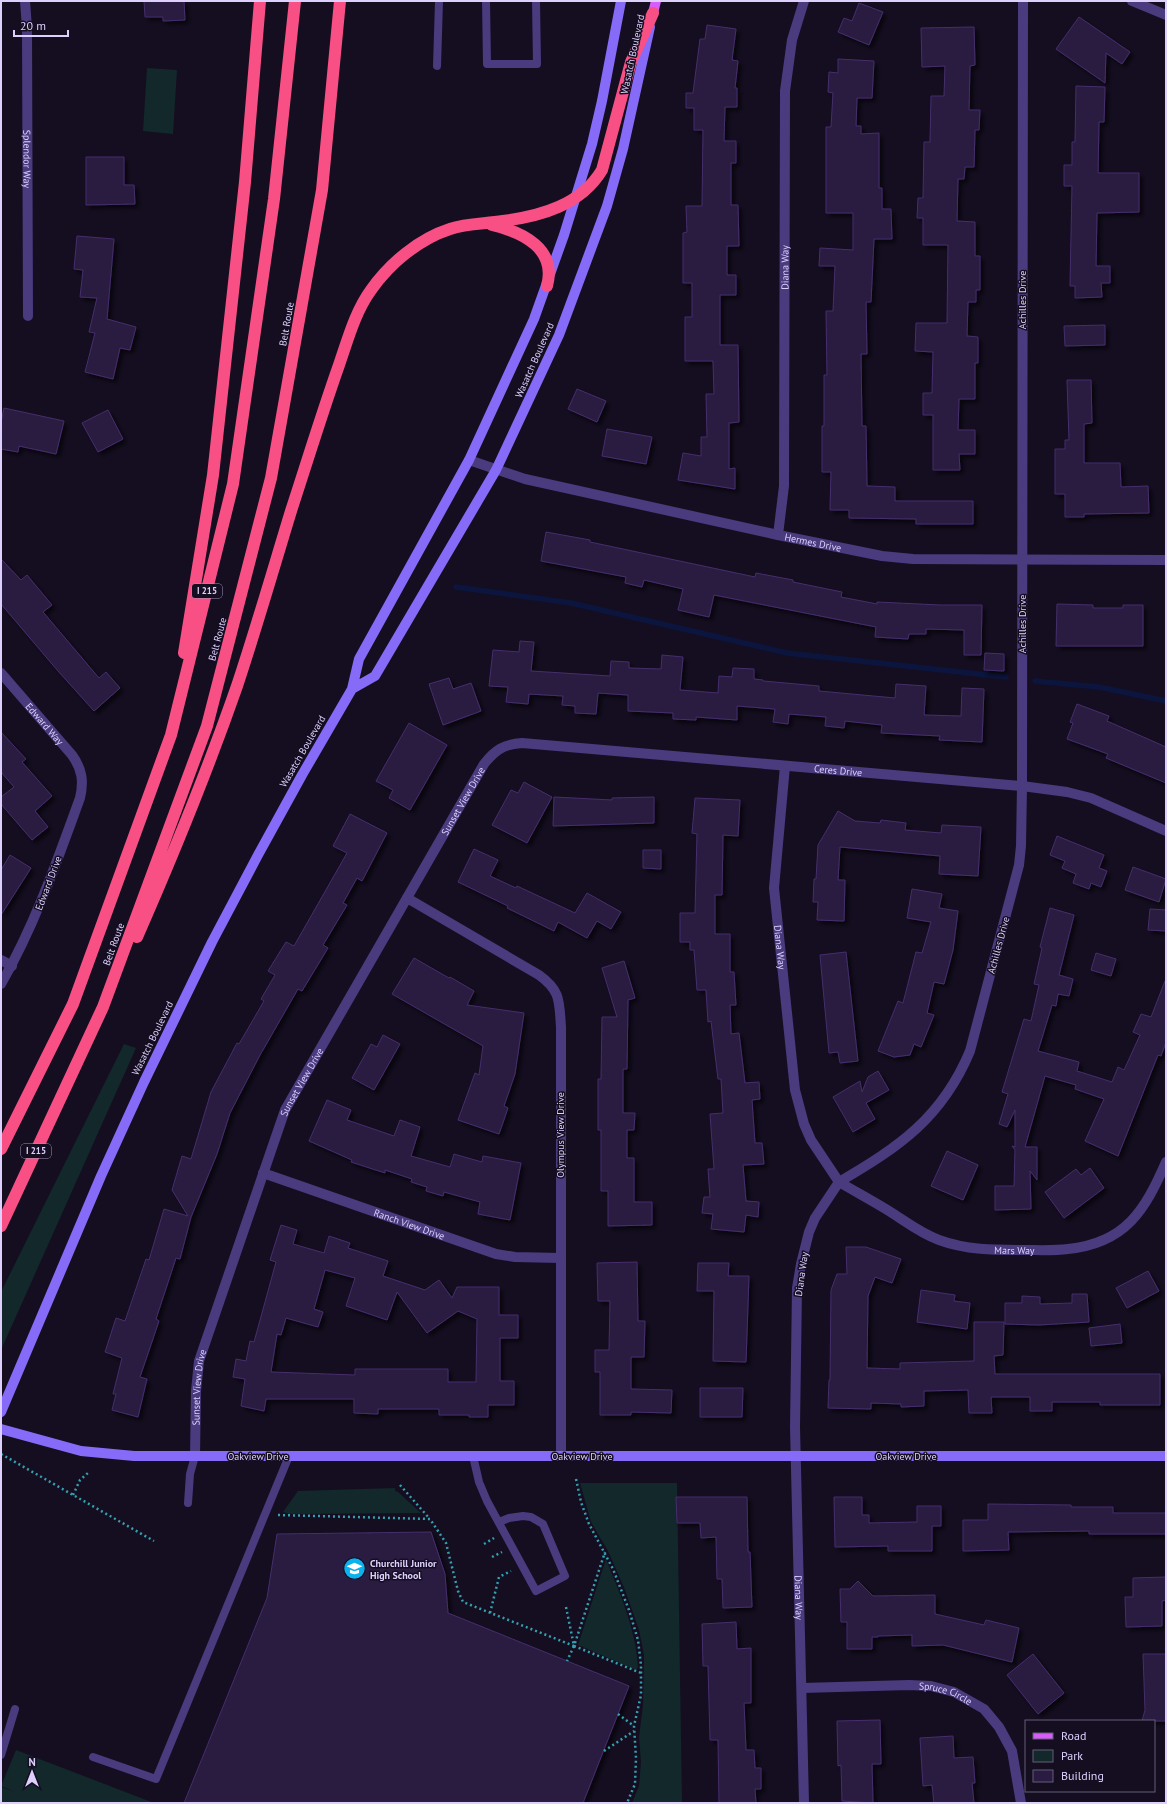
<svg xmlns="http://www.w3.org/2000/svg" width="1167" height="1804" font-family="'PT Sans',sans-serif">
<style>
.green{fill:#12282b}
.lines{fill:none;stroke-linecap:round;stroke-linejoin:round}
.stream{stroke:#0b153d;stroke-width:5.5}
.building{fill:#291b41;stroke:#452e6c;fill-rule:evenodd;filter:url(#shadow)}
.path{stroke:#33a1af;stroke-width:2.5;stroke-dasharray:2 3;stroke-linecap:butt}
.lane{stroke:#493b7e;stroke-width:8}
.street{stroke:#493b7e;stroke-width:10}
.secondary{stroke:#866bf9;stroke-width:10}
.primary{stroke:#d85cf9;stroke-width:10}
.highway{stroke:#f85085;stroke-width:12}
.labels{text-anchor:middle;stroke-width:3;stroke-linejoin:round;paint-order:stroke}
.shield{fill:#150e21;stroke:#a196bb;stroke-width:1}
.shield-label{font-size:9px;font-weight:bold;fill:#ddd0fd}
.street-label{font-size:10px;fill:#ddd0fd;stroke:#150e21}
.poi-label{font-size:10px;font-weight:bold;fill:#ddd0fd;stroke:#150e21;text-anchor:start}
</style>
<defs>
<filter id="shadow"><feDropShadow dx="3.5" dy="3.5" stdDeviation="2" flood-color="#0009"/></filter>
</defs>
<rect width="100%" height="100%" fill="#150e21"/>
<path class="green" d="M147,68L177,70L173,134L143,131Z
M124,1044L136,1048L1,1350V1292Z
M580,1483H677L682,1803H632L639,1786L641,1762L639,1737L643,1705L644,1655L639,1630L625,1590L608,1551L591,1522Z
M395,1488V1491L398,1492L421,1513L289,1514L283,1512L298,1491Z
M606,1559C620,1594 636,1629 638,1667L636,1670L578,1645Z
M16,1750L154,1803H1V1787L15,1792L1,1786Z"/>
<g class="lines">
<path class="stream" d="M456,587L571,603L787,653L1006,677
M1035,681L1099,687L1166,701"/>
</g>
<path class="building" d="M144,1H184L185,20L163,21V17H145Z
M859,3L883,12L869,45L838,32L844,18L852,21Z
M1079,17L1130,52L1122,64L1106,53L1105,83L1056,49Z
M707,25L736,29L732,60L738,61L735,88H737V107H725L724,141H736V163H731V205H738L739,246H727V275H736V295H720V345H738L739,422L729,423V469L735,468V489L678,480L683,453L701,456V437H707L706,394H714L713,361H685V317H692V283H683V233L687,232L686,206H702L703,130H694V108H686V93H693L700,39H705Z
M974,27L975,65L970,66L969,110H980L979,130H975L974,167H965L964,179H958L957,221L975,222V256H980V290H976V302H968L967,336L978,337V363H975V399H959L958,430H975V454H959L960,470H933V415H923V393H932L933,352L915,351L916,323H947L948,245H923V218H917L918,198H923L924,142H930L931,96H944L945,66L922,67L921,28Z
M838,59L874,61L872,98H857L856,126H861V134L879,133V188H882V209H891L892,239H874L871,302H866L867,354H861L862,426H866L867,486L895,487V501H973V524H916V519L849,518V510H830L831,472H822V426H824V375H827L826,311H833L835,266H819L820,248L853,250V213H826V127H831L833,93L828,92L829,72L838,73Z
M1076,86L1105,87L1104,122H1099L1098,173H1139V212L1097,213L1096,266H1110V283H1101L1102,297L1075,298V286H1070L1072,186H1064V165H1072V142H1075Z
M86,157H124V185H134L135,204L86,205Z
M77,236L114,239L107,319L136,327L130,350L120,348L113,379L85,372L95,333L89,332L97,298L80,297L83,270L74,269Z
M1105,325V345L1065,346L1064,326Z
M1067,380H1091L1092,423L1084,424V463H1120L1121,487L1148,486L1149,513L1084,514V517H1065V494H1055V449H1065V440H1069Z
M577,389L606,401L597,422L568,409Z
M4,408L64,421L56,454L19,446L18,452L1,449V423Z
M108,410L123,439L98,452L82,423Z
M607,429L652,437L646,464L602,456Z
M546,532L590,540V542L755,577L756,573L793,580V582L842,592L841,597L877,604V602L940,605H982L981,655H964V630L926,629V634H909L908,639L875,637L876,627L714,595L709,617L678,610L683,589L644,580L642,587L625,583L626,577L541,561Z
M1,559L21,580L27,575L52,605L43,612L99,678L106,672L120,688L94,711L58,671L1,604Z
M1057,604L1093,605V608H1123V605H1143V646H1056Z
M520,641L534,642L531,671L610,676L611,661L629,662V668L661,669L662,655L683,657L680,690L718,693L719,676L732,677L733,668L754,669V679L763,680V681L819,686V691L895,698L896,684L926,686L924,715L961,716L962,688L984,689L982,742L939,740L940,736L881,733L882,725L845,721L844,728L825,726L826,717L789,714L788,724L773,722L775,709L737,706V720L696,717V720L673,719V713L628,711V695L598,693L596,714L575,713V706L562,705L563,696L529,694L528,704L506,702L508,687L489,686L493,650L519,652Z
M985,653L1004,654V671L984,670Z
M449,678L453,689L471,683L481,711L443,725L429,684Z
M1077,704L1109,716L1107,721L1166,747V783L1106,758L1108,754L1067,739L1073,723L1070,722Z
M409,723L447,745L410,810L389,798L393,790L376,781Z
M1,732L26,759L22,762L52,796L35,811L48,827L32,840L1,804V797L14,787L1,772Z
M524,782L552,797L527,843L492,825L511,790L518,793Z
M554,797L612,800V798L654,797V823L553,826Z
M695,798L740,800L738,836L723,835L722,895H715V934H730V972H734L736,1005H730L731,1034L739,1033L745,1083L759,1082L760,1099L752,1100L755,1143H762L764,1164L743,1165L746,1201L759,1202L758,1217L746,1215L744,1232L711,1229L713,1214L702,1213L704,1197H710L708,1169H714L710,1114L723,1113L721,1079H718L711,1021L708,1022L706,990H697L694,950H690V942H680V913H695L697,834L692,833Z
M838,811L855,821L880,823L881,820L906,823L905,830L941,833L942,825L981,827L978,876L939,874L940,856L840,847L838,880H845L844,921L817,920L818,902H813L814,879H816L818,845Z
M350,814L387,833L362,881L357,878L343,903L347,905L323,945L328,948L302,991L298,989L260,1055L230,1113L217,1154L191,1217L180,1259L176,1258L156,1319L159,1321L140,1377L147,1379L138,1417L112,1410L116,1394H113L122,1358L105,1352L116,1318L125,1321L146,1259L149,1260L164,1209L188,1216L172,1190L182,1156L191,1159L211,1092L237,1043L239,1044L264,1001L261,999L275,975L268,971L286,942L294,946L347,853L333,846Z
M1057,836L1104,855L1099,868L1107,871L1101,887L1091,883L1089,889L1073,883L1076,874L1062,868L1065,861L1050,855Z
M474,849L498,860L490,876L516,888L517,886L575,913L587,893L621,912L611,929L597,921L587,938L558,922L554,931L507,908L508,906L458,882Z
M643,850H661V869L643,868Z
M10,855L31,868L1,915V870Z
M1133,867L1166,879L1159,902L1125,890Z
M912,889L942,894L939,908L958,911L953,950L944,984L934,982L927,1013L934,1015L921,1047L914,1044L910,1055L894,1057L878,1051L898,1001L903,1003L916,952L922,953L931,922L907,918Z
M1050,908L1074,915L1059,975L1073,979L1069,996L1058,994L1056,1006L1052,1005L1038,1051L1079,1062L1077,1071L1112,1082L1118,1067L1124,1070L1140,1035L1133,1032L1141,1014L1151,1017L1165,981H1166V1042L1161,1056L1158,1055L1118,1156L1085,1141L1104,1099L1075,1089L1076,1085L1045,1076L1025,1147H1037V1180L1030,1171L1031,1209L995,1210V1186H1014L1015,1150L1012,1146L1015,1147V1110L1007,1127L999,1124L1008,1094L1002,1092L1024,1019L1031,1021L1039,985L1034,984L1042,948L1040,947Z
M1150,909L1166,910V931L1148,930Z
M846,952L858,1061L840,1063L838,1052L829,1053L820,955Z
M1096,953L1116,959L1111,976L1091,970Z
M414,958L449,978L450,977L474,991L467,1005L524,1013L515,1074L504,1106L508,1108L499,1134L458,1120L475,1073L479,1075L483,1046L392,994Z
M624,961L635,998L628,1000L627,1069H623V1113H635L634,1130H627V1158H634V1202H652V1225L608,1226V1191H601V1130H598V1079H601L602,1017H617L602,968Z
M383,1035L400,1044L374,1090L352,1078L371,1044L377,1047Z
M878,1071L889,1090L866,1103L875,1119L853,1132L833,1097L860,1081L862,1092L868,1077Z
M327,1100L351,1110L347,1120L394,1136L400,1120L420,1127L411,1156L450,1167L454,1154L482,1162L483,1156L521,1163L510,1220L478,1214L480,1202L444,1192L443,1196L426,1191L427,1187L411,1182L412,1179L385,1170V1173L351,1162L352,1160L309,1141Z
M947,1151L978,1165L963,1200L931,1186Z
M1090,1168L1104,1188L1064,1218L1045,1192L1076,1169L1081,1175Z
M281,1225L297,1230L293,1244L324,1253L329,1236L350,1243L348,1248L388,1261L383,1276L425,1290L439,1280L452,1298L457,1287H499V1315H518V1338H500V1381H514V1405H488V1417H469V1415H439V1409H378V1414L354,1413V1399H266L264,1411L241,1406L245,1379L233,1377L236,1359L246,1361L250,1341L254,1342L276,1262L270,1260ZM325,1270L355,1278L346,1306L387,1320L397,1292L427,1333L458,1311L477,1319L476,1382H448V1369H355V1375L271,1372L277,1334L281,1335L286,1318L318,1327L323,1312L314,1309Z
M846,1247H866L901,1259L892,1283L875,1277L868,1296L867,1368L900,1369V1363L974,1361V1322H1004L1003,1355L994,1356L995,1374H1160V1405H1100V1402H1052V1411H1030V1397H991L992,1413H969L968,1390L924,1391V1406L901,1407V1404L871,1403V1409L828,1408L829,1380H830L831,1290L837,1274H847Z
M637,1262L638,1321H645L644,1357H631V1389L672,1390L671,1413L631,1412V1415H600V1372H595V1350H609L610,1301H598L597,1263Z
M698,1263H729L728,1276H749L746,1362L713,1361L714,1291H697Z
M1148,1271L1159,1291L1127,1308L1116,1288Z
M921,1290L955,1295L954,1301L970,1303L967,1329L917,1322Z
M1072,1294H1087L1089,1322L1039,1325L1005,1324V1303H1022V1296L1040,1297V1304L1072,1303Z
M1120,1324L1122,1343L1091,1346L1089,1328Z
M700,1388H743L742,1417H700Z
M676,1497H747L748,1552H750L752,1607L723,1608L722,1579H717L716,1537L701,1538L700,1523H677Z
M834,1497H862V1515H869V1523L917,1522V1506H941V1526H932V1551H888V1546L835,1547Z
M988,1504L1071,1505V1507H1113V1513H1166V1534H1089V1531L1008,1532L1009,1550L963,1551V1520H988Z
M431,1532L445,1574L448,1613L629,1686L583,1803H184L267,1598L277,1534Z
M1166,1577V1600L1162,1601V1626L1126,1627L1125,1597H1133V1578Z
M858,1581L873,1596L935,1595V1614L984,1625L986,1620L1019,1628L1012,1662L943,1645L912,1646V1635L878,1636V1637H872V1649H847V1622H841L840,1589H850Z
M736,1622L737,1649L751,1648V1703H744L746,1750H754L755,1768H761V1789H755L756,1803H719L718,1740H710L708,1666H703L702,1624Z
M1033,1654L1064,1693L1038,1714L1007,1675Z
M1143,1654H1166V1721H1142L1145,1710Z
M880,1720L881,1764H872L873,1803L842,1801L841,1765L838,1766L837,1721Z
M953,1736L954,1758L973,1757L975,1783H972L974,1803H934L932,1785L923,1786L920,1738Z"/>
<g class="lines">
<path class="path" d="M1,1454L154,1541
M576,1479L581,1502L589,1524L613,1569L629,1610L638,1640L641,1665V1695L634,1726L636,1758L635,1784L627,1803
M400,1485L429,1518
M73,1495L80,1480L89,1472
M278,1515L430,1519L446,1543L458,1591L463,1602L574,1646L605,1552
M484,1544L494,1538
M492,1557L502,1552
M566,1607L574,1646L567,1661
M490,1613L499,1577L511,1571
M574,1646L641,1673
M618,1714L634,1726
M604,1751L634,1731"/>
<path class="lane" d="M486,1L487,64H537L536,1
M437,66L439,1
M473,1456L479,1482L487,1501L536,1591L565,1576L543,1524L531,1517L523,1516L509,1518L499,1522
M188,1503L190,1474L195,1456
M1,1755L15,1709
M93,1757L156,1779L289,1456"/>
<g class="street">
<path id="s1" d="M25,1L27,28L28,316"/>
<path id="s2" d="M1023,1L1022,786L1021,846L1019,865L970,1051C942,1118 899,1147 839,1182C856,1192 873,1201 889,1211C905,1221 920,1233 939,1240C966,1250 994,1250 1023,1250C1037,1250 1053,1251 1068,1249C1126,1243 1145,1210 1166,1162"/>
<path d="M1132,1L1166,15"/>
<path id="s3" d="M469,460L525,479L778,535L882,556L913,559L1166,560"/>
<path id="s4" d="M778,535L784,486L785,91L792,40L804,1"/>
<path id="s5" d="M1,673L72,755C82,769 84,781 80,798C57,861 35,925 1,984"/>
<path id="s6" d="M785,766L774,888L795,1090L804,1124L811,1140L839,1182L815,1218L809,1232L801,1264L797,1288L795,1427L804,1803"/>
<path d="M407,898L539,975C561,991 559,1001 561,1027V1456"/>
<path d="M1,960L12,966"/>
<path id="s7" d="M263,1173L496,1254L515,1257L560,1258"/>
<path id="s8" d="M195,1456L196,1391L199,1361L285,1110L484,764C495,750 504,744 522,743L1022,786L1067,792L1091,798L1166,831"/>
<path id="s9" d="M802,1688L909,1685L931,1686L954,1692L984,1709L999,1727L1012,1751L1021,1803"/>
</g>
<path class="secondary" d="M352,689L375,676L496,470L559,335L607,206L623,149L650,27
M1,1412L101,1176L144,1082L212,942L258,855L302,775L352,689L359,659L469,460L534,319L564,235L592,144L602,101L621,1
M1,1429L81,1451L134,1456H1166"/>
<path class="primary" d="M653,13L656,1"/>
<path class="highway" d="M492,225C523,232 557,249 547,286
M184,653L213,475L245,182L260,1
M137,937C173,855 207,772 237,686C256,629 273,570 291,511C307,462 322,413 339,365C348,339 355,312 371,290C390,263 419,239 450,229C467,223 485,224 503,221C541,216 581,205 602,170L631,62L653,13
M1,1149L73,1004L171,735L233,484L274,199L295,1
M1,1226L103,1007L207,726L271,478L322,190L340,1"/>
</g>
<defs>
<symbol id="school-disc" viewBox="-11 -11 22 22"><circle r="9.5" fill="#09b3f0" stroke="#150e21"/><path d="M0-5L7-2L0 1L-7-2ZM-4 1L0 2.5L4 1V4Q0 6-4 4Z" fill="#fff"/></symbol>
</defs>
<g fill-rule="evenodd">
<use href="#school-disc" x="342" y="1556" width="25" height="25"/>
</g>
<g class="labels">
<g class="shield">
<rect x="192" y="584" width="30" height="14" rx="3"/>
<rect x="21" y="1144" width="30" height="14" rx="3"/>
</g>
<g class="shield-label">
<text x="207" y="594">I 215</text>
<text x="36" y="1154">I 215</text>
</g>
<g class="street-label">
<text transform="translate(632 54) rotate(-78)" y="4">Wasatch Boulevard</text>
<text dy="4" stroke="none"><textPath href="#s1" startOffset="158">Splendor Way</textPath></text>
<text dy="4" stroke="none"><textPath href="#s4" startOffset="268">Diana Way</textPath></text>
<text transform="translate(1022 300) rotate(-90)" y="4">Achilles Drive</text>
<text transform="translate(286 324) rotate(-80)" y="4">Belt Route</text>
<text transform="translate(534 360) rotate(-66)" y="4">Wasatch Boulevard</text>
<text dy="4" stroke="none"><textPath href="#s3" startOffset="354">Hermes Drive</textPath></text>
<text transform="translate(1022 624) rotate(-90)" y="4">Achilles Drive</text>
<text transform="translate(217 639) rotate(-75)" y="4">Belt Route</text>
<text dy="4" stroke="none"><textPath href="#s5" startOffset="67">Edward Way</textPath></text>
<text transform="translate(302 751) rotate(-60)" y="4">Wasatch Boulevard</text>
<text dy="4" stroke="none"><textPath href="#s8" startOffset="1122">Ceres Drive</textPath></text>
<text dy="4" stroke="none"><textPath href="#s8" startOffset="717">Sunset View Drive</textPath></text>
<text transform="translate(48 883) rotate(-69)" y="4">Edward Drive</text>
<text transform="translate(113 944) rotate(-70)" y="4">Belt Route</text>
<text transform="translate(998 945) rotate(-75)" y="4">Achilles Drive</text>
<text dy="4" stroke="none"><textPath href="#s6" startOffset="182">Diana Way</textPath></text>
<text transform="translate(152 1038) rotate(-64)" y="4">Wasatch Boulevard</text>
<text dy="4" stroke="none"><textPath href="#s8" startOffset="393">Sunset View Drive</textPath></text>
<text transform="translate(560 1135) rotate(-90)" y="4">Olympus View Drive</text>
<text dy="4" stroke="none"><textPath href="#s7" startOffset="155">Ranch View Drive</textPath></text>
<text dy="4" stroke="none"><textPath href="#s2" startOffset="1438">Mars Way</textPath></text>
<text transform="translate(801 1274) rotate(-82)" y="4">Diana Way</text>
<text dy="4" stroke="none"><textPath href="#s8" startOffset="69">Sunset View Drive</textPath></text>
<text x="258" y="1460">Oakview Drive</text>
<text x="582" y="1460">Oakview Drive</text>
<text x="906" y="1460">Oakview Drive</text>
<text dy="4" stroke="none"><textPath href="#s6" startOffset="854">Diana Way</textPath></text>
<text dy="4" stroke="none"><textPath href="#s9" startOffset="145">Spruce Circle</textPath></text>
</g>
<g class="poi-label">
<text x="370" y="1567">Churchill Junior<tspan x="370" dy="12">High School</tspan></text>
</g>
</g>
<rect width="1167" height="1804" fill="none" stroke="#ddd0fd" stroke-width="4"/>
<rect x="1025" y="1720" width="130" height="72" fill="#150e21" stroke="#655c79"/>
<rect x="1033" y="1733" width="20" height="6" fill="#d85cf9" stroke="#655c79"/>
<text x="1061" y="1740" font-size="12" fill="#ddd0fd">Road</text>
<rect x="1033" y="1750" width="20" height="12" fill="#12282b" stroke="#655c79"/>
<text x="1061" y="1760" font-size="12" fill="#ddd0fd">Park</text>
<rect x="1033" y="1770" width="20" height="12" fill="#291b41" stroke="#655c79"/>
<text x="1061" y="1780" font-size="12" fill="#ddd0fd">Building</text>
<g transform="translate(32 1772)" stroke="#150e21" stroke-width="3" paint-order="stroke">
<path d="M0-3L7 15L0 10L-7 15Z" fill="#ddd0fd"/>
<text y="-6" font-size="11" font-weight="bold" text-anchor="middle" fill="#ddd0fd">N</text>
</g>
<path d="M14 30v6h54v-6" fill="none" stroke="#ddd0fd" stroke-width="2"/>
<text x="20" y="30" font-size="12" fill="#ddd0fd" stroke="#150e21" stroke-width="3" paint-order="stroke">20 m</text>
</svg>
